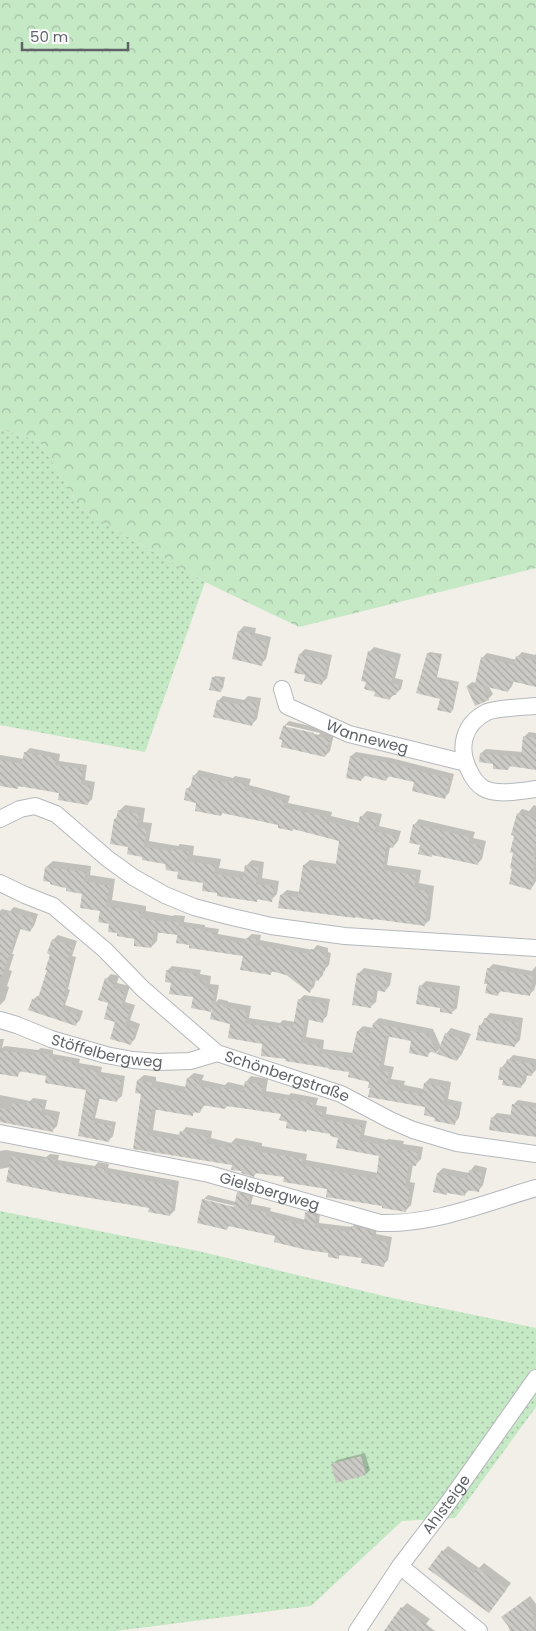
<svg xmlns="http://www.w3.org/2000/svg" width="536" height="1631" font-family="Poppins,sans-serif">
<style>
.grass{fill:url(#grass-dots)}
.forest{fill:url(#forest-crowns)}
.shadow{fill:#0003;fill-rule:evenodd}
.building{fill:url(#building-back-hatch);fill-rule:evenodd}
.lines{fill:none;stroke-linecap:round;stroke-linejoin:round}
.minor-casing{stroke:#b5b8bc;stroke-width:18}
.minor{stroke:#fff;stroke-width:16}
.labels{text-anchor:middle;stroke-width:4;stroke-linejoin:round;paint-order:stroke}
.street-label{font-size:15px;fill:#5f6368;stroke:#fff}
</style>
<defs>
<pattern id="grass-dots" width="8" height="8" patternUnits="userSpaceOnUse" patternTransform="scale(1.25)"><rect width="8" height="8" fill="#c5e8c5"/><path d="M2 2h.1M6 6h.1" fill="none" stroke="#a3c0a4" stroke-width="1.8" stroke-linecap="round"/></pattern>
<pattern id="forest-crowns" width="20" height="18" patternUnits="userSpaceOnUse" patternTransform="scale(1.25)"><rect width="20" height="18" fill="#c5e8c5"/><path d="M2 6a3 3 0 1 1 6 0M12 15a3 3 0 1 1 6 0" fill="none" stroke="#a3c0a4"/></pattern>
<pattern id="building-back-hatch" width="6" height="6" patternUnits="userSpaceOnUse" patternTransform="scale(1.25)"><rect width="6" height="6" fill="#cccac5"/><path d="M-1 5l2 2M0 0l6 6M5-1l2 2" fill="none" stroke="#a9a8a4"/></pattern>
</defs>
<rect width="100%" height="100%" fill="#f1efe8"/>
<path class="grass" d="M0,429L39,441L82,510L205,582L145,752L0,725Z
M0,1211L198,1251L388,1297L536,1328V1407L455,1518L402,1521L311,1606L116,1631H0Z"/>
<path class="forest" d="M0,0H536V568L299,627L205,582L82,510L39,441L0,429Z"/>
<path class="shadow" d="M244,626L256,628L255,633L271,637L266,659L261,664L233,658L239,631Z
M374,647L401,654L395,678L403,680L401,689L389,699L376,691L369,652Z
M305,649L332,655L327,678L322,683L306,674L300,654Z
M430,652L442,654L437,677L459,682L453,710L450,712L441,698L428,654Z
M522,652L535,655L536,654V686L514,681L512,686L508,691L489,687L493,694L488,699L476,705L467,686L472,682L476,683L482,658L487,653L517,660V657Z
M215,676L225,677L223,688L221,690L213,678Z
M223,696L244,700L248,696L261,698L257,719L252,724L218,701Z
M289,721L318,728V730L334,734L330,751L325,756L284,726ZM286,725L320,733L319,735L286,728Z
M529,732L536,733V769L511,765L508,769L495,763L481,753L486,749L522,752L524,737Z
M30,748L60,754L59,761L87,765L85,780L95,782L92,799L88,803L61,792L20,785L17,788L0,785V755L24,759L25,753Z
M356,752L391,758L454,774L449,793L445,797L415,781L390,775L386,780L366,775L361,780L351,756Z
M199,770L233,778L235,776L251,779L249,785L290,796L288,803L332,812L331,816L360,823L361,817L367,811L382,814L379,826L401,831L398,841L393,847L390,846L387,865L421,870L419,883L434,886L430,920L424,925L281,895L287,890L300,892L304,865L310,860L337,864L341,840L280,824L223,812L221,815L198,802L187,789L192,784L194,776Z
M125,805L145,808L143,822L152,823L149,841L178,846L180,844L194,846L193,855L221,859L219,868L245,872L246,866L252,860L264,862L262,878L279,881L277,894L271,900L259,898L256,901L219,892L205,882L166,863L144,856L130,846L115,819L118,816L119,811Z
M534,805L536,806V881L531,889L515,852L518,814L522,809L529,811Z
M419,819L475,832L473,838L486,841L482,859L477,864L434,854L431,856L421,844L414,825Z
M53,861L91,866L90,875L115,879L112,900L146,906V911L173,916L174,915L185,916L184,922L205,925V927L219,929L218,934L246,939L252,934L261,935L260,940L313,950L317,945L328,948V952L331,953L329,965L324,970L323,975L318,980L316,979L314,987L310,991L286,973L273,971L270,974L244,955L190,944L179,932L177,934L158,932L157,941L151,947L136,938L119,932L102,910L84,893L68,887L46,867Z
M14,907L38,914L34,926L30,931L21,928L12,954H14L9,970L12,971L7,986L9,987L5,1000L0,1005V911L2,909L10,911Z
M58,935L77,941L72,956L76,957L68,989L70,990L65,1005L83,1011L80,1020L76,1024L33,1000L37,996H40L52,954L49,953L54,939Z
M493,964L532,971L536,966V984L534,990L529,995L502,990L498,994L488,983V969Z
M172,966L201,970L200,974L211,976L210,984L219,985L216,1002L219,999L228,1001V1002L251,1006L249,1018L280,1023L283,1020L295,1022L299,1000L304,995L330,999L327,1016L322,1021L309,1019L306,1037L324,1040L323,1049L353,1053L358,1031L363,1026L373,1028L374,1023L379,1018L433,1029L441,1047L446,1034L451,1028L471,1034L462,1054L457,1060L440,1048L436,1053L432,1051L427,1055L412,1040L389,1036L384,1065L394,1067L391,1079L405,1081L404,1085L424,1089L425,1083L430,1078L451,1082L448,1099L462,1102L459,1118L454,1123L437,1117L427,1106L350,1071L287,1058L231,1023L213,1008L211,1010L194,996L172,982L168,970Z
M364,968L392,973L390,985L385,991L378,989L376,1002L370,1007L358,974Z
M111,974L119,976L117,983L130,986L125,1002L135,1005L130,1020L140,1024L135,1039L130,1044L116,1021L110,1002L106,979Z
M426,981L460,986L457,1008L451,1013L421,986Z
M490,1013L523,1018L520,1040L514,1046L480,1026Z
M0,1039H4L2,1048L5,1046L38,1050L41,1048L53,1050V1054L80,1059L79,1063L102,1067L101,1072L125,1076L122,1096L117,1100L100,1097L95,1118L116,1122L113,1136L108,1141L79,1135L87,1089L47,1075L22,1070L17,1075L0,1072Z
M513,1055L536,1059V1070L531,1075L527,1074L526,1081L521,1087L504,1079L501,1068Z
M194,1073L204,1075L202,1080L225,1085L228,1082L245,1086L246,1082L251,1076L268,1079L266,1091L289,1095L291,1093L318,1098L316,1105L327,1107L326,1114L367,1121L364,1135L387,1140L388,1139L404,1141L403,1144L423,1147L421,1159L415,1165L413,1164L410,1182L415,1183L411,1205L405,1211L285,1176L258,1172L254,1175L234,1164L135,1148L142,1093L136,1092L138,1080L144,1075L156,1077V1081L186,1087L188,1078ZM205,1104L225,1108L228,1105L282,1113L288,1121L331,1133L381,1155L378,1173L306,1160L307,1154L262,1146V1143L236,1138L231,1143L211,1138L212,1131L186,1127L180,1135L153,1130L156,1109L192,1114L196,1111L200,1112Z
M0,1095L30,1101L33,1098L47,1100L45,1109L60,1112L57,1126L53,1130L0,1121Z
M518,1100L536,1103V1136L491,1129L493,1117L497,1113L512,1115L513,1105Z
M6,1150L46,1157L50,1154L59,1155L58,1160L95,1166L98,1162L109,1164L108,1168L179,1181L175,1210L170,1215L150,1207L10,1167L0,1169V1151Z
M475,1165L487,1168L483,1185L478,1191L470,1189L464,1195L448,1192L446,1194L438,1173L443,1168L469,1173L470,1171Z
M243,1188L254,1192L251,1204L271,1208L270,1211L306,1220L307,1213L311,1208L320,1211L319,1223L352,1227L357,1222L377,1227L376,1234L392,1237L388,1260L383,1265L363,1257L341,1254L338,1257L330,1251L277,1235L229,1226L227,1228L203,1200L208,1195L236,1202L238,1193ZM205,1199L240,1207V1210L205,1201Z
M365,1453L370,1470L366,1474L332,1465L337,1460Z
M448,1546L479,1568L484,1563L511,1583L489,1612L443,1551Z
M530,1596L536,1604V1631H510L507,1622L508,1613Z
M407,1603L430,1619L426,1624L435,1631H394L402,1608Z"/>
<path class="building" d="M238,631L252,633L251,638L267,642L262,666L232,659Z
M368,651L396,659L391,683L399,685L396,695L391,694L390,700L374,696L375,692L364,689L366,682L361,681Z
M427,653L441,656L436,679L458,684L451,713L437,710L440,699L416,693Z
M299,654L328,660L322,685L304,681L305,675L294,673Z
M516,656L536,661V687L511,681L508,692L483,686L489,700L475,706L466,686L474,688L481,657L514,665Z
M212,677L223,679L221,692L209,690Z
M217,700L241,705L242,700L257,703L252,726L213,717Z
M283,726L314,733L313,735L330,739L325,757L281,747L282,740L279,739Z
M523,736L536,738V770L509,766L508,770L493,769V764L479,762L480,753L521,757Z
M24,752L56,758L55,765L83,769L81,784L91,786L88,805L58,800L59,793L18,786V789L0,786V760L22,764Z
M350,756L386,762L450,779L445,799L412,791L414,782L387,776L386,781L362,775L361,781L346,778Z
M193,775L228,783V781L246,784L245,790L285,801L284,808L327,817L326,821L357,829L360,816L377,820L375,831L396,836L393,848L386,847L383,870L416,875L414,889L429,891L425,926L374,919L373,920L355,917V918L278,908L280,895L298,897L303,865L335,870L339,841L293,829V831L278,828V825L222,813L221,816L195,811L196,803L184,800L186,788L190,789Z
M118,810L140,814L137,827L147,829L144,847L171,851L173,849L189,852L187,861L216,865L214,874L243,878L245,865L259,867L256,884L274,886L272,902L257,899V902L217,896V893L202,891L203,883L177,879L178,872L166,870L165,864L142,860V857L127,854L128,847L110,844L114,819H116Z
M517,813L536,818V843L533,857L536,858L532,873L535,874L531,890L509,884L512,869L510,868L513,853L510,852L514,836L511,835Z
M413,824L470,837L469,843L482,846L478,865L432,855V857L418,854L420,845L409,843Z
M45,867L86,872L84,881L110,886L106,906L141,912L140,918L167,922V921L179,922L177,935L154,932L151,948L134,946V939L117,936V933L108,932L109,924L98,922L100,911L80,908L82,894L66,891V888L56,886L50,884V882L43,881Z
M9,911L34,919L30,932L18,928L2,977L0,976V914L7,916Z
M179,926L201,929V931L215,933L214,938L245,943L246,938L257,939L256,945L310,954L311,949L325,952L324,956L327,957L325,971L321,970L319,981L313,980L310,993L286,975L271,971V975L240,970L243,956L189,948V945L176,943Z
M52,939L73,946L68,960L72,962L64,993L67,994L62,1009L79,1015L76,1026L28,1010L32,999L37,1001L47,970H45L50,955L47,953Z
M487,968L533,976L530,996L499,991L498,996L485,993L487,984H484Z
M166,970L196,974V979L206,981L205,988L215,990L211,1012L191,1008L193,997L169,994L171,983L165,982Z
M357,973L388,978L385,992L374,990L371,1008L352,1005Z
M105,978L115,982L113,988L125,992L121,1007L130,1010L125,1026L136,1029L131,1045L110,1039L115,1022L104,1019L108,1003L98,1000Z
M419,985L456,991L452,1014L440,1012V1008L416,1004Z
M298,999L326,1004L323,1023L305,1019L301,1042L320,1045L319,1053L351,1058L357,1031L371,1034L373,1023L428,1034L437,1054L429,1051L428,1057L409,1053L411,1041L386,1036L379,1070L389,1072L387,1084L400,1086V1090L422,1094L424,1083L446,1087L443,1104L458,1107L455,1125L434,1121L435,1118L424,1115L425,1107L368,1097L370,1088H368L369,1082L348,1077L349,1072L328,1069L329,1068L285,1061L286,1059L261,1056L262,1044L228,1038L230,1024L210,1019L213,1004L224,1005L223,1007L247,1011L245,1023L277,1028V1025L293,1027Z
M484,1018L519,1023L515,1047L476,1040L479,1025L482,1026Z
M445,1033L466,1040L457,1061L437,1054Z
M0,1050L34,1055L35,1052L50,1055L49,1058L76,1063L75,1067L98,1071L97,1076L121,1080L117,1102L96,1098L92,1122L112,1126L109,1142L78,1136L86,1090L45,1083L46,1076L19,1071L18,1077L0,1074Z
M507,1059L534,1064L532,1076L523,1075L521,1088L502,1085L503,1080H498L500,1067L505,1068Z
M187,1078L199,1080L198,1086L220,1090L221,1087L243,1092L245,1081L263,1084L261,1096L284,1100V1098L313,1103L312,1110L322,1112L321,1119L362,1126L359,1140L381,1145V1143L399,1146V1149L418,1152L416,1166L409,1165L405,1188L410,1189L406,1212L382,1208V1206L326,1197L327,1189L283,1182L284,1177L255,1173L254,1177L241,1173L242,1171L231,1170L232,1165L133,1149L141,1094L135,1093L137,1080L152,1082L151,1087L184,1092ZM202,1105L225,1109L226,1106L281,1114L279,1120L287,1122L286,1128L306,1132L307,1130L330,1134V1136L338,1138L336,1148L379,1156L376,1179L302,1165L303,1159L257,1151L258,1148L229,1143L228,1149L206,1143L207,1136L180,1131L178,1140L148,1135L152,1109L193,1116V1112L200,1113Z
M27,1102L43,1104L41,1114L56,1117L53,1132L0,1122V1108L11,1110L12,1103L27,1105Z
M512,1104L536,1108V1137L489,1130L491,1117L510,1119Z
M11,1156L43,1162L44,1158L55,1160L54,1164L92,1170V1167L105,1169L104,1172L175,1186L170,1216L148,1212L149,1208L55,1192L6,1182Z
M469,1170L482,1173L479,1192L466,1190L465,1196L447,1193V1195L433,1192L437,1173L467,1179Z
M237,1192L250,1196L247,1209L267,1212L266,1216L304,1225L305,1212L308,1213L316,1215L315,1227L350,1232L351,1226L373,1231L372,1239L388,1242L384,1267L361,1263L362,1258L339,1255V1259L328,1257V1253L307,1250L274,1242L275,1236L228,1226L227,1230L197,1223L202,1199L234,1207Z
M361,1456L366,1475L336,1483L331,1464Z
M442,1550L474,1573L478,1568L507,1589L489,1613L428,1569Z
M525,1600L536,1615L532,1617L536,1631H512L501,1617Z
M401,1607L435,1631H384Z"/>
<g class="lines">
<defs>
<g id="minor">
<path id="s1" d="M282,689L287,706L349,734L466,763"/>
<path d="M536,706C524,707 496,708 487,712C463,724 458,748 469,770C472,777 477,784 483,788C496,796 522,791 536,789"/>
<path d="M0,819L20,809L35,806L56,814L108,859L133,877L165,895L194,907L228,916L271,926L345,936L536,948"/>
<path id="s2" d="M0,883L25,895L53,906L105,950L143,989L217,1053L341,1094L390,1120L413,1130L457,1143L536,1154"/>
<path id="s3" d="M0,1020L17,1025L51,1039L106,1055L133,1060L158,1062L190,1061L217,1053"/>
<path id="s4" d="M0,1133L209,1174L380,1223C433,1225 485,1203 536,1188"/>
<path d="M400,1566L479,1631"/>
<path id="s5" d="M357,1631L400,1566L448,1503L536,1378"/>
</g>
</defs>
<use href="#minor" class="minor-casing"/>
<use href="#minor" class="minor"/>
</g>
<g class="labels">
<g class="street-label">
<text dy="5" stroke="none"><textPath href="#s1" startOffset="104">Wanneweg</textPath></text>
<text dy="5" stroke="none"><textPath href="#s3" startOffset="112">Stöffelbergweg</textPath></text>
<text dy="5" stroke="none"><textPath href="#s2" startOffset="352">Schönbergstraße</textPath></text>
<text dy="5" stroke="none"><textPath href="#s4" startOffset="276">Gielsbergweg</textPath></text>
<text dy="5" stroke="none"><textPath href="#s5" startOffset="155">Ahlsteige</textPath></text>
</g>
</g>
<path d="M22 42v8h106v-8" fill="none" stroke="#5f6368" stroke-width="2.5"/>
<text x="30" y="42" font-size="15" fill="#5f6368" stroke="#ffffff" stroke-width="4" paint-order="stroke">50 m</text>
</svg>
